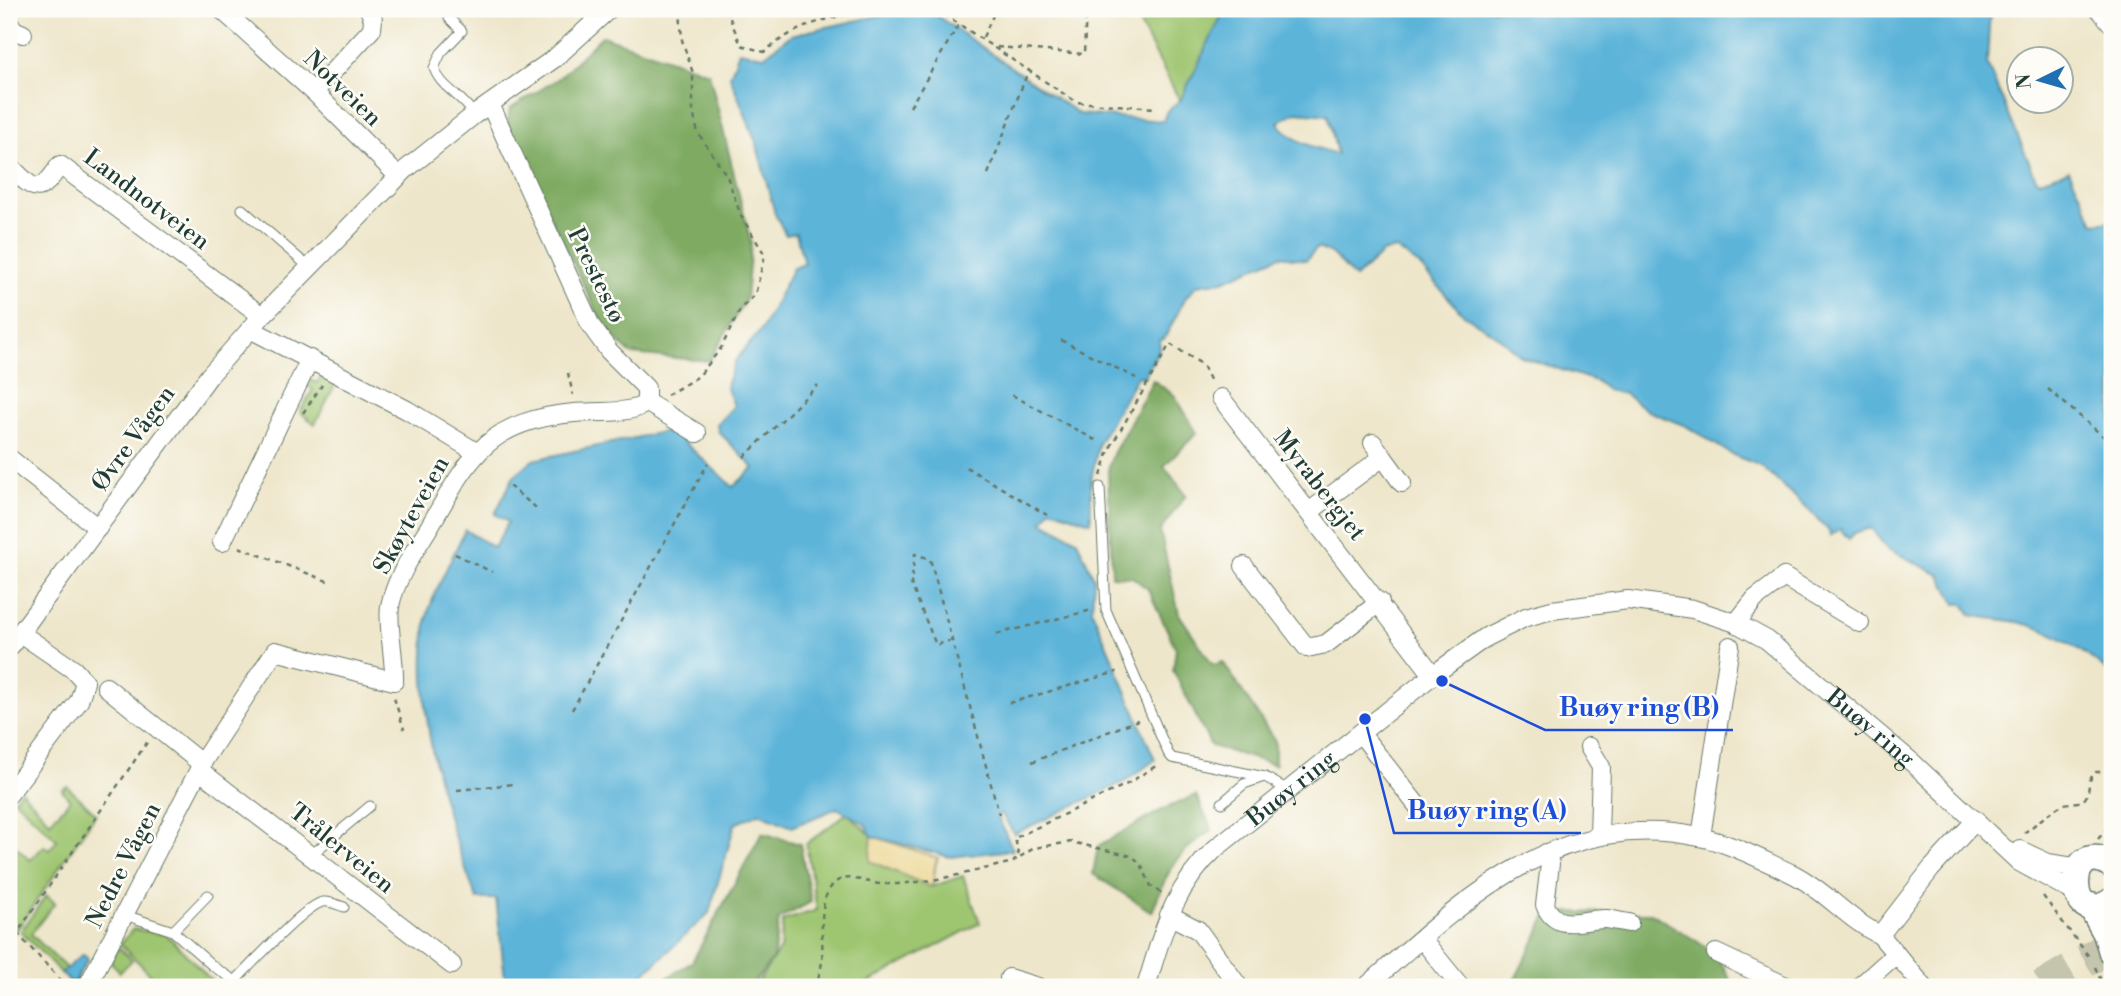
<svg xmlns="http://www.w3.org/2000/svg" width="2121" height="996" font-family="'Libre Bodoni',serif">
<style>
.green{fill:#9ec570;stroke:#5e8152;stroke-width:2}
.forest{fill:#7eaa62;stroke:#4e744b;stroke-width:2}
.sand{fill:#eeda9e;stroke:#868c69;stroke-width:2}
.water{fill:#5cb4d9;stroke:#3e7886;stroke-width:2;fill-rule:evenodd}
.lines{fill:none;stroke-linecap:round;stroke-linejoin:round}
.highway-tunnel{stroke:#c5c4ac;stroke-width:33;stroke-dasharray:33 17;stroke-linecap:butt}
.lane-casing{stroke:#677868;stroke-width:11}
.street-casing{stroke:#677868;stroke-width:20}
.secondary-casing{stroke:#677868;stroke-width:29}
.path{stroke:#677868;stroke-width:2.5;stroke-dasharray:5 5;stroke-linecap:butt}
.lane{stroke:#fff;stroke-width:9}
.street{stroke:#fff;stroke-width:18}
.secondary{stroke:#fff;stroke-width:26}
.labels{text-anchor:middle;stroke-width:5;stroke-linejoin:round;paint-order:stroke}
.street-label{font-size:24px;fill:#1f3d34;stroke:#fdfcf7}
.leader{fill:none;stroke:#1d4ed8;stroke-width:2.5}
.callout-dot{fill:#1d4ed8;stroke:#fdfcf7;stroke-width:2.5}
.callout-label{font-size:26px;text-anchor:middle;font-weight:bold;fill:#1d4ed8;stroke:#fdfcf7;stroke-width:5;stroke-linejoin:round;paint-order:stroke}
</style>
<rect width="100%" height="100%" fill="#fdfcf7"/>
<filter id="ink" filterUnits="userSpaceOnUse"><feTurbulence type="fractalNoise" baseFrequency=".0143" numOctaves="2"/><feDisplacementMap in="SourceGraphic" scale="14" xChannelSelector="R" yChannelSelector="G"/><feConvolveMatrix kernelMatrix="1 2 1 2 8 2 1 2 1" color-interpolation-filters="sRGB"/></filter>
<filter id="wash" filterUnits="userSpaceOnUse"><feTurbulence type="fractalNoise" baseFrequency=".00686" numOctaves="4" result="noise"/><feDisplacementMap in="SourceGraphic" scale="28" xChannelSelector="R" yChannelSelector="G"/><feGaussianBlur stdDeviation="1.57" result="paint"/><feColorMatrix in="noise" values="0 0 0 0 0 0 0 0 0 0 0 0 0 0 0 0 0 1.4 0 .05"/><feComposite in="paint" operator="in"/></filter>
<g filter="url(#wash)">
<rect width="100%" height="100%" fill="#eee6ca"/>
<path class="green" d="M1132,9H1225L1180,101Z
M324,372L338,379L315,424L300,412L313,389L305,384L308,379L317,383Z
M67,786L96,814L16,931L9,923V891L17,882L9,871L13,860L9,851L15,846L30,860L44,846L49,850L57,840L14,799L21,790L50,822L70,800L62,790Z
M847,813L872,836L870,861L931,887L963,876L980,923L860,987H755L780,949L783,921L817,910L806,844Z
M46,895L55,903L31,934L79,981L75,987L21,932Z
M133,929L167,935L218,987H163L120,944Z
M118,947L132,960L120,972L110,961Z"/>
<path class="forest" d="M602,36L709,73L751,243L746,299L709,361L631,354L604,327L507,127L510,109L559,78Z
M1153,380L1175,396L1197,433L1164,466L1186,495L1160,531L1179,614L1213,665L1223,662L1275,741V765L1211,746L1173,670L1176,649L1148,589L1132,577L1112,576L1108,470L1113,454Z
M1196,795L1212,830C1172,857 1169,869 1152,912L1093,874L1098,846L1162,810Z
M762,833L800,844L811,902L779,919L773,959L750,987H653L692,962Z
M1549,912L1651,913L1716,953L1734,987H1511Z"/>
<path class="sand" d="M872,836L938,858C932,868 937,877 931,887L870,861Z"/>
<path class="water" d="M909,9H927L1079,114L1163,121L1167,111L1180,101L1225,9H1990L1987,64L2037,181L2069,170L2094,223L2112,221V675C2086,653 2055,630 2021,623C2004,619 1987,619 1971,615L1964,604H1956L1940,575L1886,548L1871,528L1854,533L1849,539L1840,529L1830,536L1829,531L1808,509L1761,466L1733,455L1686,426L1648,411L1625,394L1607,390L1596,381L1522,357L1496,335L1464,315L1419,265L1396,249L1383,252L1355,278L1331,253L1317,248L1306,260L1280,256L1223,281L1197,285L1186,297L1164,339L1159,340L1160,348L1143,378L1138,375L1099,442L1091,480V522L1051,509L1043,522L1077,540L1094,578L1092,610L1155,760L1126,781L1014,834L1002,814L997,815L1013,850L950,857L872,836L865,824L837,808L792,827L759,813L735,824L709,913L630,987H506L496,899H477C443,814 415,715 426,623C428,601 455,553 465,530L494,548L508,522L495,514L514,476L533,460L671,430L733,487L754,468L718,431L717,424L734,406L726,386L735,361L762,329L793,268L804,264L796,233L786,235L775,214L756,142L730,76L739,51L764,56L791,35ZM1296,112L1328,115L1337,154C1315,148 1290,141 1278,122Z
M83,954L88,959L73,984L61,973Z"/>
</g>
<g filter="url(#ink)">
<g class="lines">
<path class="highway-tunnel" d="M2042,987L2112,945"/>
<defs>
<path id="lane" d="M449,18L462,31L441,53L434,68C441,89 464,96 474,115
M242,209L310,268
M1100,487L1106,610L1168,753L1172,758L1265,777L1288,790
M1222,803L1244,784L1264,777
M310,856L370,806
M125,915L173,931L214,967L245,987
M173,931L208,895
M234,982C249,967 305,905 323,902C329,901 338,905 344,907"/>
<g id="street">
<path d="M221,9L314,92L398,176"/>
<path d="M2099,9L2112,24"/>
<path d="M9,22L14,30L23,34"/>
<path d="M314,92L372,29L373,19L369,9"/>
<path d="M490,104L591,326L609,351L646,388V402L697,433"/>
<path d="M9,165C34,190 38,198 60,165L262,316"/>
<path d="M250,329L407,410L476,452"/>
<path d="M1221,398L1433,675"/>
<path d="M1383,457L1402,483"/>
<path d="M9,458L98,528"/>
<path d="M1310,511L1383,457L1373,443"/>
<path d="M222,542L310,359"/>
<path d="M1244,566L1307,648L1326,644L1380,602"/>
<path d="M1736,623L1755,599L1784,577L1860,623"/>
<path d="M9,648L209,376L262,316L405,170L474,115L555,58L609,9"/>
<path d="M106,687L202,764"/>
<path d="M1361,734L1420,809"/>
<path d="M1589,747L1601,767L1599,835"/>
<path d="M199,770L452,965"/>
<path d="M9,794L79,701L85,682L74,670L20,633"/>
<path d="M1701,837L1730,646"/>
<path d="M2020,850L2048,863L2080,868"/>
<path d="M1546,853L1550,864L1545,905C1557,934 1584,918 1606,919C1614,920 1622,922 1629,923"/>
<path d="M1169,915L1198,930L1239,987"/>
<path d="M1422,939L1460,986"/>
<path d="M1716,953L1788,987"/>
<path d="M1009,978L1038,987"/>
<path d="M87,987L205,758L275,651L394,681C395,660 387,624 390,606C395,580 414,551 428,529C469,459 485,421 574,413C591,411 636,415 646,402"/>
<path id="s1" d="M1146,987C1163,932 1172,889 1216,848L1433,675L1486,637L1526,617L1552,610L1628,600L1693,609L1736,623L1767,640L1914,764L2019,862L2076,893"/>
<path d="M1366,987C1463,901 1558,808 1699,837C1731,843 1764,861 1793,874C1825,890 1848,920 1880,935"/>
<path d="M1859,987L1896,954"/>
<path d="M1924,987L1880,935L1931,869L1976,820"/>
</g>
<path id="secondary" d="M2112,865C2063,833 2065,934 2112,901
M2091,906L2106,933L2112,952"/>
</defs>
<use href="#lane" class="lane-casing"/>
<use href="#street" class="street-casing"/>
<use href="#secondary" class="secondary-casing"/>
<path class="path" d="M726,9L741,45L764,52C799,23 827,19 870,9
M936,9L1076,102L1156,108
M983,37L996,9
M997,47L1084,54L1086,9
M910,107L959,24
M988,174L1029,69
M1061,340L1136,378
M568,373L573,395
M2048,389L2112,444
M667,395L699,376L721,348L741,308L755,295L765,255L741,216L727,176L698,133L693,112V73L682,40L680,9
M1012,395L1099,442
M303,413L322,385
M744,457L818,385
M966,467L1047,515
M1101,476L1109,450L1170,344L1203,365L1212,384
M509,486L540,511
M239,547L330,582
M455,554L492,572
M997,634L1092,610
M952,640L936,645L911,584L915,554L930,559L999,814
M394,698L404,729
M1009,703L1117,672
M572,710L708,463
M1032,762L1138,720
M457,790L513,784
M2024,833C2037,824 2050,810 2065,804C2071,802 2082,804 2086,797C2091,788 2086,780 2096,772H2112
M2098,839L2112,823
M1020,857L1034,848L1071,842L1132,856L1141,864L1151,886L1163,894
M2043,896L2090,958
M17,933L67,987
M9,945L148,741
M2095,967L2104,987
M815,987C818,979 821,970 822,961C824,939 817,905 831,887C843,870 865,883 881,884C926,885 970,872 1013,862L1019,857L1015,838L1127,784L1159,764"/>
<use href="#lane" class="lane"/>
<use href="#street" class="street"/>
<use href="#secondary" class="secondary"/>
</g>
</g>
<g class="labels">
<g class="street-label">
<text transform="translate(343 88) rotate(44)" y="8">Notveien</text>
<text transform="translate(147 199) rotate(37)" y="8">Landnotveien</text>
<text transform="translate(597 275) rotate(64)" y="8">Prestestø</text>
<text transform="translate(133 438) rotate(-54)" y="8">Øvre Vågen</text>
<text transform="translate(1320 485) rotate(52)" y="8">Myrabergjet</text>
<text transform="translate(411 515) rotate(-61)" y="8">Skøyteveien</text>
<text dy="8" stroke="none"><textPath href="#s1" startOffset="931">Buøy ring</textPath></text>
<text dy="8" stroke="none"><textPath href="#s1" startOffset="254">Buøy ring</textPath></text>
<text transform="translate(342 848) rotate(39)" y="8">Trålerveien</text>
<text transform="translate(123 865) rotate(-63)" y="8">Nedre Vågen</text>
</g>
</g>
<path class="leader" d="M1442 681L1545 730H1733M1365 719L1394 833H1581"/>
<g class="callout-dot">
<circle cx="1442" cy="681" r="7"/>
<circle cx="1365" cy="719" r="7"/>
</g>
<g class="callout-label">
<text x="1639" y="716">Buøy ring (B)</text>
<text x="1487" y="819">Buøy ring (A)</text>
</g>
<rect width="2121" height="996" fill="none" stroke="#fdfcf7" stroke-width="35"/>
<g transform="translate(2040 80) rotate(265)"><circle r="33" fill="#fdfcf7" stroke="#a4b0a9" stroke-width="2"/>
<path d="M0-5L12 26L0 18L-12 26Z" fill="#1f6fb2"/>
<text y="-10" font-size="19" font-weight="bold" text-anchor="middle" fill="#1f3d34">N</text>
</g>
</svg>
